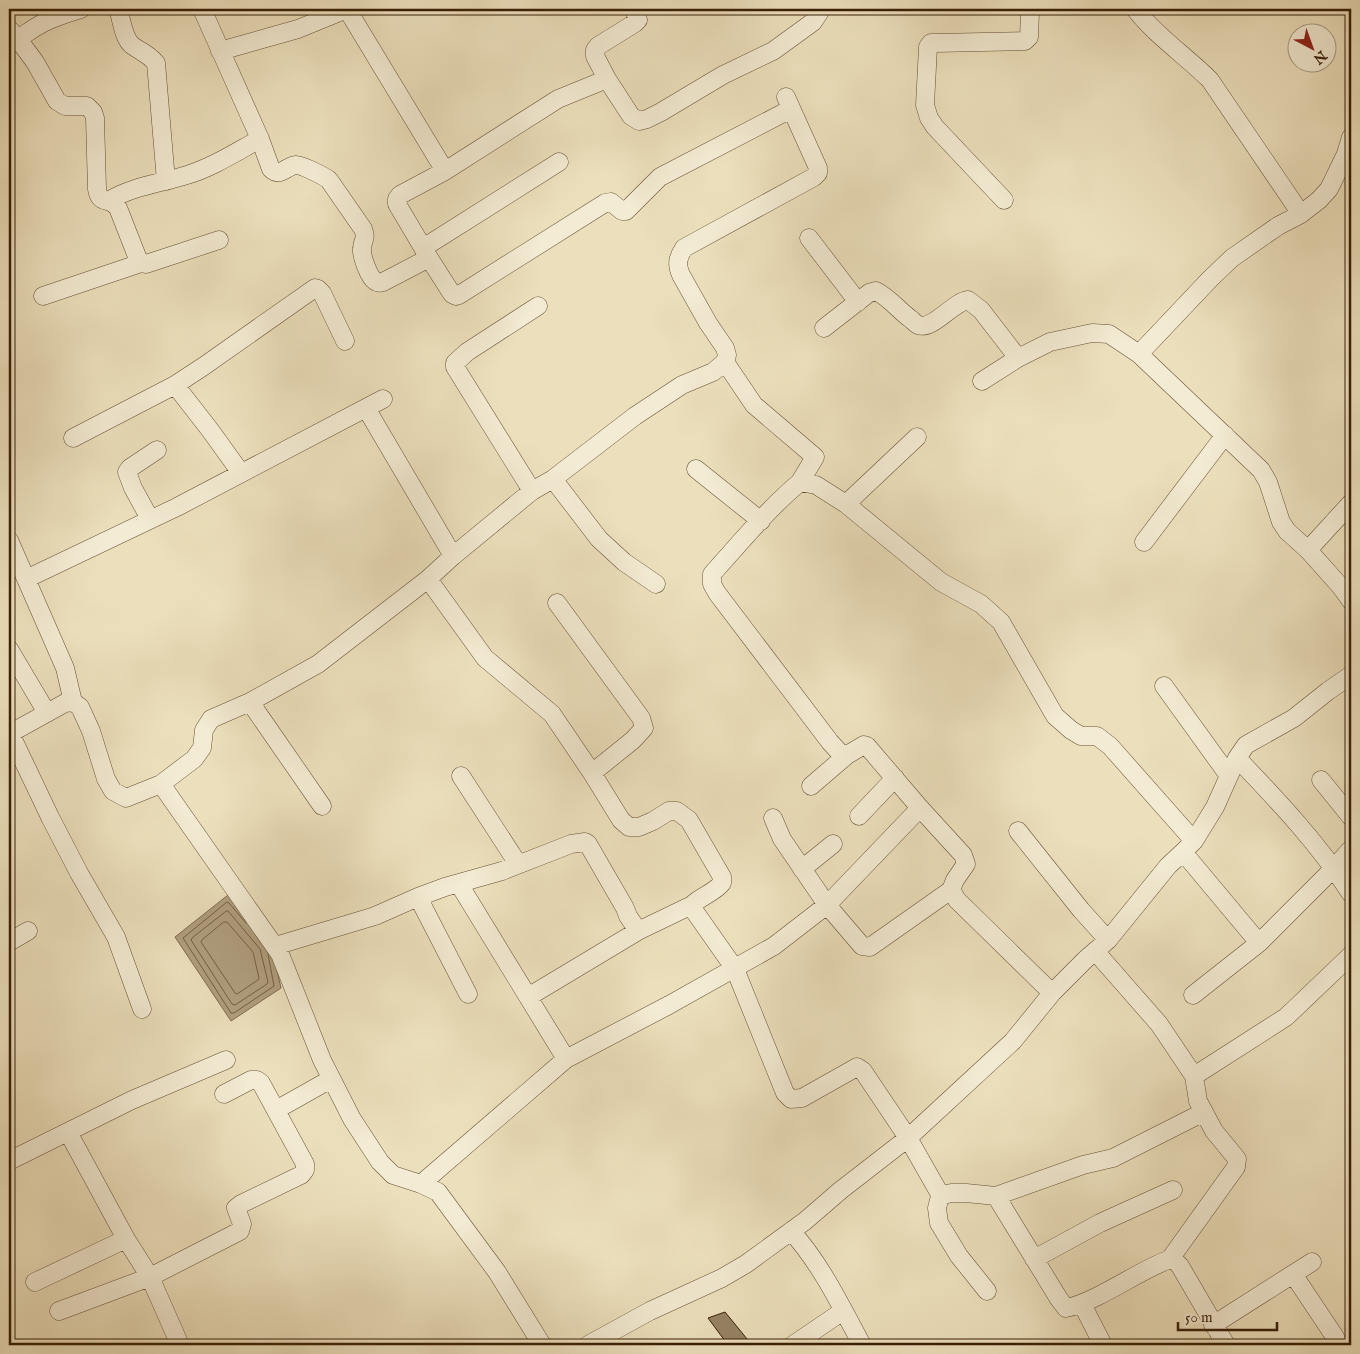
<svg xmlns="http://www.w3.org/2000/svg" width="1360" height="1354" font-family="'IM FELL English',serif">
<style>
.water{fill:#af9e7e;stroke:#806b4e}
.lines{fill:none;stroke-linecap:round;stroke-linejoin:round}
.shore{stroke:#745e42;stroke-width:1}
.building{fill:#968365;stroke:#391f06}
.minor-casing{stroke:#664f34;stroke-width:19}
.minor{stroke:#f3ebd3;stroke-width:18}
</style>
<rect width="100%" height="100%" fill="#ece0bc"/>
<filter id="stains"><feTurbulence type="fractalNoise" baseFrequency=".004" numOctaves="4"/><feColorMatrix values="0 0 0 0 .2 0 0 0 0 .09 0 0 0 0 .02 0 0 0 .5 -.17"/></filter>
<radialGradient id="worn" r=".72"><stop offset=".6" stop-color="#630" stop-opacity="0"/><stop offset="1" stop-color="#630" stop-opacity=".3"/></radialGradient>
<path class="water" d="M228,895L271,944L281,988L231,1021L175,937Z"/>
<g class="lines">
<path class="shore" d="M228,911L260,949L268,982L267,984L235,1005L232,1004L191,940L192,938L225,912Z
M224,922H227L253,952L259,978L258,980L237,994L235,993L201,942L202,940Z
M246,923L229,903L227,902L183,938L231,1013H234L274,986L268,954"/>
</g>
<path class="building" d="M725,1312L752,1345H728L708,1318Z"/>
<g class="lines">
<defs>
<path id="minor" d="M118,9C122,20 123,39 133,46C143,53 147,53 156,63L166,181
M202,9L260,139L271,169C280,178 286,166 296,165C302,165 324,176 329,180L363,229C367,240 363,238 362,248C361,256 369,277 375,281C378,283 379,283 383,282L429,258
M347,9L445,171
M634,9L638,20L635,23L598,46L595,50V56L607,79L631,116L639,121L647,119L661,112L723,75L773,51L813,22L819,13V9
M1135,9C1156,36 1186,56 1210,80L1301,214
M9,29L18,39L35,62L57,101L65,106H87L93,112L95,118L97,189C100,207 109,195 118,208L138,259L141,263L146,264L219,240
M9,44C21,38 31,29 43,23C55,17 68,13 81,9
M220,51L298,29L347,9
M607,79L558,99L445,171L400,195L397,199V204L429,258L452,294L456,296L459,295L605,203L611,202L622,211H626L660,177L791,109
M110,200C133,186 162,183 187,175C213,167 236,152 260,139
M1004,200L935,127L929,118L925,105L928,47L931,43H935L1025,41L1029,37L1030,12L1031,9
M809,238L858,302
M423,248L559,162
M43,296L141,263
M824,328L869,293L876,291C890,298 899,311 912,320C914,322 916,324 918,325C932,331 953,302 968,300L981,310L1018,358
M1139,354L1210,279L1232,258L1278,226L1301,214L1319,200L1329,189L1346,154L1351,137
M725,362L754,405L815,457L800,482
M982,381L1018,358L1050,342L1092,333L1109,334L1139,354L1261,470L1268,482L1281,522L1287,531L1308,550L1341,587L1351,601
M175,385L210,430L241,473
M366,408L453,556
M73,438L175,385L204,366L315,288L318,289L322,293L345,341
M696,469L761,521
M553,479L599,539L624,562L656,584
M532,491L455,367V363L467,352L538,306
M846,504L917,437
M150,519L133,488L127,472L130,468L157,450
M9,540L65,668L73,702
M1144,542L1225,435
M1308,550L1351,503
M26,579L177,507L383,399
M428,579L485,658L552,714L592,773L621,820L629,827H639L653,821L669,811H677L689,820L722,877V883C714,893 701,896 692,905L695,912L735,969L785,1093L791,1099L802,1098L857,1067L863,1071L908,1138L941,1196
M557,603L641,718L644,728L633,740L592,773
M9,649L47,713
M1164,686L1229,776
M250,702L322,806
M10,733L50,817L79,873L116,937L142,1009
M9,734L65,703L73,702L80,707L91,731L106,779L113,791L126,798L161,784L194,759L202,748L204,730L211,719L250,702L318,664L428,579L453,556L532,491L553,479L635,416L682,385L713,372L725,362L727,355L725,348L708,323L681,275C676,264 678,257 684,248L814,177L818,173V168L786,97
M1237,758C1278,801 1319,844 1351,894
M461,776L518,864
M1321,780L1351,817
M161,784L280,954L322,1060L352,1119L380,1162L393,1175L421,1184L566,1059L669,1005L774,946L827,905L920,808
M811,786L847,755
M859,816L895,778
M773,818L782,839L827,905L862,946L870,947L951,890
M1018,831L1081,910L1108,940
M1183,852L1259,943
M802,869L833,844
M459,884L566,1059
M418,897L468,994
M9,942L28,931
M275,946L375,916L418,897L445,887L502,871L571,844L585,842L588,844L625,908L628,916L638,931
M1095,951L1159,1024L1194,1076L1198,1101L1214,1131L1237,1159L1236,1167L1170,1259
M1052,993L957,900L951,890L955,880L966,864L963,855L920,808L867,746L864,745L847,755L840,753L830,742L717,593L712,584V574C740,543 768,509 800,482L816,485L846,504L941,582L981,604L1001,622L1055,716L1071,730L1081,736H1097L1110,746L1194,841
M1193,995L1259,943L1334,868L1351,849
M528,997L638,931L692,905
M1194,1076L1286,1017L1351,955
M276,1110L331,1079
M68,1132L126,1239L150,1277L180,1345
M9,1161L132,1100L226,1060
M421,1184L438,1192L497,1272L542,1345
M996,1196L1059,1299L1066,1308C1077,1306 1086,1302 1096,1297C1121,1285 1144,1269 1170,1259L1176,1262L1180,1266L1226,1345
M791,1231C821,1264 841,1306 862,1345
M1034,1259L1100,1223L1173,1190
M1293,1274L1335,1337L1338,1345
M35,1282L126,1239
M987,1291L959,1256L939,1223L937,1208L939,1200L941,1196L951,1193H966L996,1196L1083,1165L1113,1158L1204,1112
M1082,1304L1103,1345
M59,1311L150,1277L240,1231L242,1224L236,1208L241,1204L301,1175L305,1170V1164L261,1083L257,1080H251L224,1094
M1213,1325L1312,1262
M588,1345L650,1311L722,1278L746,1264L805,1221L841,1190L908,1138L1013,1041L1052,993L1086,959L1108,940L1168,866L1183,852L1194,841L1215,807L1237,758L1246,745L1294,718L1328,691L1351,675
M793,1345L843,1311"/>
</defs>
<use href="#minor" class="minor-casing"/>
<use href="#minor" class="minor"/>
</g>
<rect width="1360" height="1354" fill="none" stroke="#ece0bc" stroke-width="30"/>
<rect x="10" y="10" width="1340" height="1334" fill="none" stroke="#391f06" stroke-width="2.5"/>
<rect x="15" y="15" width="1330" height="1324" fill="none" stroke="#391f06"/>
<g transform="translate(1312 48) rotate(139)"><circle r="24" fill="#f3ebd3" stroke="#a99981"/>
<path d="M0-4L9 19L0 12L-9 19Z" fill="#8f2418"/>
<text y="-8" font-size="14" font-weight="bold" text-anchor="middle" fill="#391f06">N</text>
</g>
<path d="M1178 1322v8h99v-8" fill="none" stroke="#391f06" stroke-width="2.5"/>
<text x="1185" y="1322" font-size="15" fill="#391f06" stroke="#f3ebd3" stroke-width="4" paint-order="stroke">50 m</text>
<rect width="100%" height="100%" filter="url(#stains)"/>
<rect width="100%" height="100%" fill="url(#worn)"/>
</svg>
